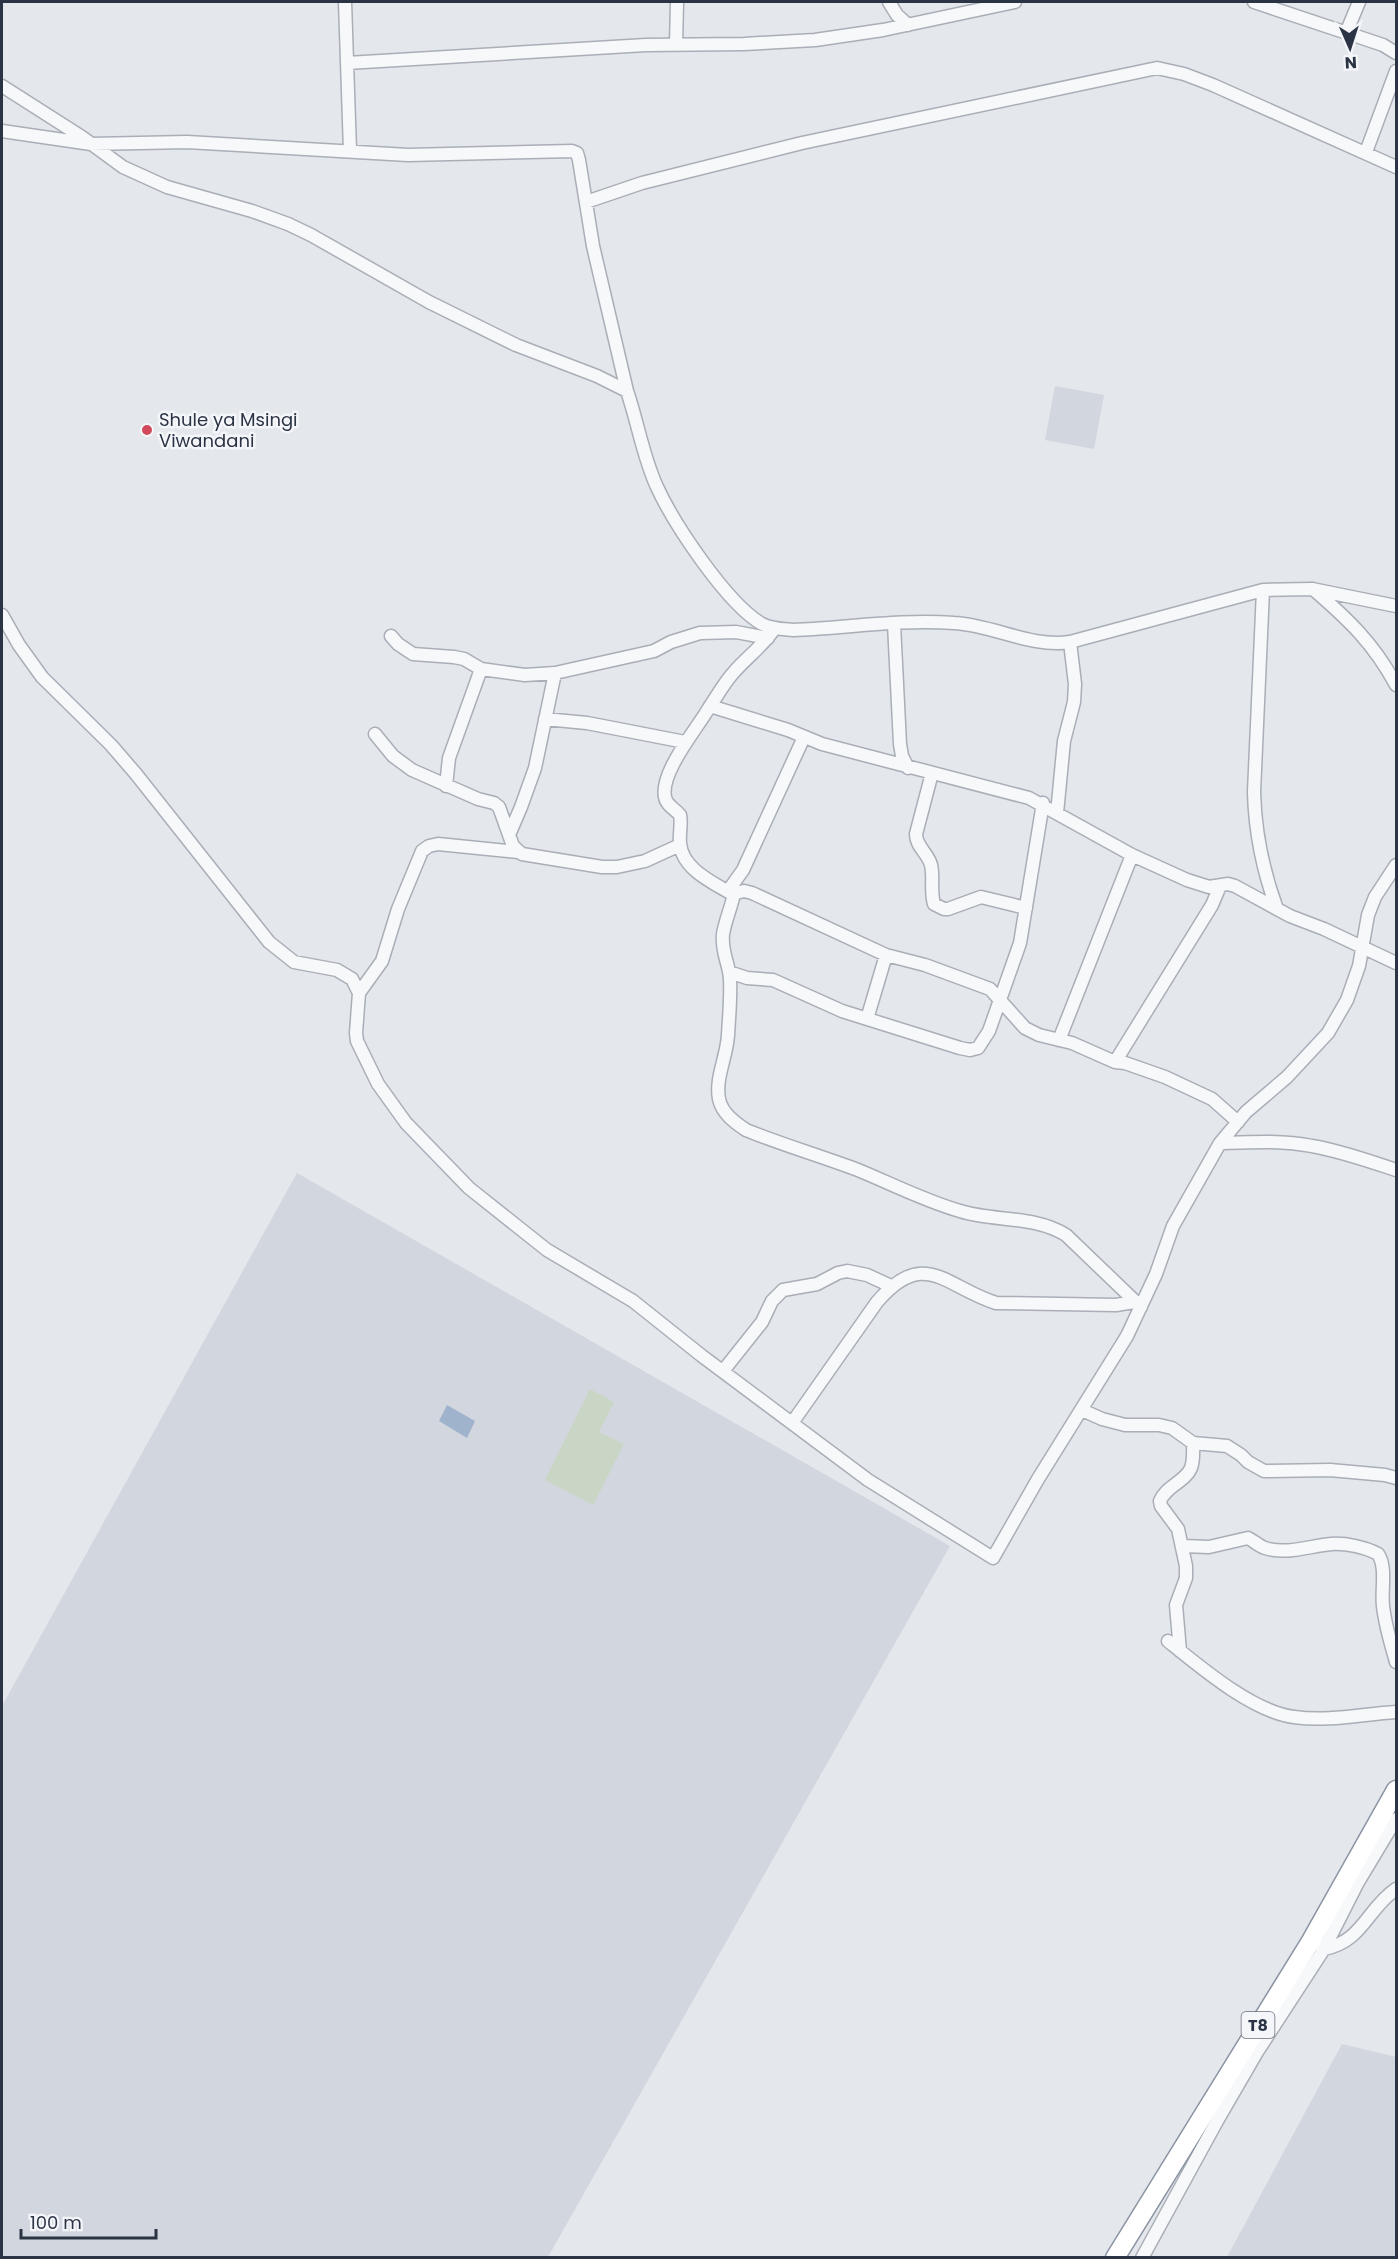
<svg xmlns="http://www.w3.org/2000/svg" width="1398" height="2259" font-family="Poppins,sans-serif">
<style>
.built{fill:#d2d6de}
.green{fill:#c9d6c5}
.water{fill:#9fb4cc}
.lines{fill:none;stroke-linecap:round;stroke-linejoin:round}
.minor-casing{stroke:#a9aeb7;stroke-width:15}
.highway-casing{stroke:#8b94a3;stroke-width:21}
.minor{stroke:#f7f8fa;stroke-width:12}
.highway{stroke:#fff;stroke-width:18}
.poi-dot{fill:#d1495b;stroke:#f4f6f9;stroke-width:2}
.labels{text-anchor:middle;stroke-width:5;stroke-linejoin:round;paint-order:stroke}
.shield{fill:#f4f6f9;stroke:#676e7b;stroke-width:1.5}
.shield-label{font-size:16px;font-weight:bold;fill:#2b3445}
.poi-label{font-size:18px;fill:#2b3445;stroke:#f4f6f9;text-anchor:start}
</style>
<rect width="100%" height="100%" fill="#e4e7ec"/>
<path class="built" d="M1055,386L1104,395L1094,449L1045,440Z
M297,1173L950,1546L548,2257L2,2258V1706Z
M1342,2044L1396,2057V2257H1227Z"/>
<path class="green" d="M590,1389L614,1402L599,1432L624,1444L593,1505L545,1480Z"/>
<path class="water" d="M447,1405L475,1421L467,1438L439,1421Z"/>
<g class="lines">
<defs>
<path id="minor" d="M345,2L350,151
M889,2L897,15L908,25
M1254,2L1383,45L1396,53
M1346,33L1359,2
M676,45L677,2
M347,63L646,45L744,44L815,40L883,30L1015,2
M2,86L82,137L123,167L167,187L252,211L288,224L311,235L429,302L516,345L597,376L627,391C638,423 643,457 657,487C674,524 727,604 762,624C772,629 782,629 793,630C846,628 901,619 954,623C994,625 1030,648 1070,642L1263,590L1312,589L1396,606
M2,131L91,144L187,142L408,155L572,151L577,153L579,160L593,246L627,391
M1366,152L1396,71
M586,202L642,183L802,143L1157,68L1184,74L1213,85L1396,167
M1313,589C1349,620 1374,644 1396,685
M1263,590L1254,792C1255,832 1263,871 1277,909
M2,615L19,645L42,677L111,745L136,774L269,942L294,962L337,970L352,979L359,993L356,1033L357,1041L378,1084L406,1123L469,1188L547,1250L633,1301L702,1356L868,1480L993,1558L1038,1479L1127,1336L1156,1274L1173,1226L1220,1143L1246,1112L1287,1077L1328,1033L1347,1000L1359,966L1368,915L1375,897L1396,865
M894,624L900,744L902,756L908,768
M775,628C763,646 747,657 734,672C723,684 716,698 707,711C695,731 660,773 665,797C666,805 675,809 680,815C682,824 679,833 680,843C682,869 712,882 732,894L733,898C730,910 725,922 723,934C721,952 729,963 730,979C731,997 729,1017 728,1035C727,1056 715,1078 719,1099C722,1113 734,1122 746,1130C783,1145 821,1156 858,1170C892,1184 925,1201 960,1211C995,1222 1034,1215 1066,1235L1141,1307
M391,636L398,644L413,654L454,657L464,659L481,669L525,675L555,673L654,651L671,642L700,633L736,632L768,638
M710,706L788,730L822,744L1029,798L1132,855L1187,880L1209,887L1228,884L1235,886L1290,916L1324,929L1396,963
M545,719L587,723L685,742
M375,734L393,756L412,770L478,799L494,803L499,807L513,846L522,854L602,867H617L645,861L680,845
M932,773L916,834C916,847 928,853 931,865C934,877 930,890 934,904L944,909H948L981,897L1026,908
M446,786L449,758L481,669
M1057,813L1064,741L1074,702L1075,684L1070,642
M509,835L521,807L535,768L555,673
M728,891L743,870L804,737
M732,894L744,891L752,893L886,955L925,965L990,989L1025,1028L1039,1035L1072,1043L1115,1062L1125,1063L1165,1077L1212,1099L1238,1122
M729,972L747,978L773,980L842,1011L960,1048L970,1050L978,1048L989,1031L1020,943L1043,803
M359,993L382,961L398,909L422,851L429,846L438,844L518,852
M867,1019L886,955
M1059,1040L1132,855
M1115,1062L1212,905L1220,886
M1220,1143C1250,1142 1282,1140 1312,1146C1341,1151 1369,1161 1396,1170
M723,1371L762,1322L772,1301L783,1290L817,1284L838,1273L847,1271L867,1275L891,1286
M1082,1410L1102,1419L1125,1425H1159L1172,1428L1193,1443L1227,1446L1241,1455L1248,1462L1264,1471L1330,1470L1385,1475L1396,1478
M792,1423L877,1302C924,1247 944,1286 996,1303L1116,1305L1134,1302
M1183,1546L1209,1547L1248,1538C1254,1541 1259,1546 1265,1548C1286,1555 1310,1546 1331,1544C1346,1543 1365,1547 1378,1554C1387,1567 1381,1590 1383,1606C1385,1625 1391,1644 1396,1662
M1168,1641C1200,1667 1253,1712 1294,1717C1328,1722 1363,1714 1396,1712
M1180,1651L1176,1605L1186,1578V1566L1178,1529L1161,1506L1160,1501C1166,1486 1185,1482 1191,1468C1194,1460 1193,1451 1193,1443
M1320,1946L1324,1949C1363,1941 1366,1910 1396,1889
M1142,2258L1217,2121L1257,2052L1324,1949L1357,1884L1396,1819"/>
<path id="highway" d="M1115,2258L1311,1941L1396,1790"/>
</defs>
<use href="#minor" class="minor-casing"/>
<use href="#highway" class="highway-casing"/>
<use href="#minor" class="minor"/>
<use href="#highway" class="highway"/>
</g>
<circle class="poi-dot" cx="147" cy="430" r="6"/>
<g class="labels">
<rect class="shield" x="1241.5" y="2012" width="33" height="26" rx="4.5"/>
<g class="shield-label">
<text x="1258" y="2031">T8</text>
</g>
<g class="poi-label">
<text x="159" y="426">Shule ya Msingi<tspan x="159" dy="21">Viwandani</tspan></text>
</g>
</g>
<rect width="1398" height="2259" fill="none" stroke="#2b3445" stroke-width="6"/>
<g transform="translate(1350 48) rotate(177)" stroke="#f4f6f9" stroke-width="4.5" paint-order="stroke">
<path d="M0-4.5L10 22L0 15L-10 22Z" fill="#2b3445"/>
<text y="-9" font-size="16" font-weight="bold" text-anchor="middle" fill="#2b3445">N</text>
</g>
<path d="M21 2229v9h135v-9" fill="none" stroke="#2b3445" stroke-width="3"/>
<text x="30" y="2229" font-size="18" fill="#2b3445" stroke="#f4f6f9" stroke-width="4.5" paint-order="stroke">100 m</text>
</svg>
